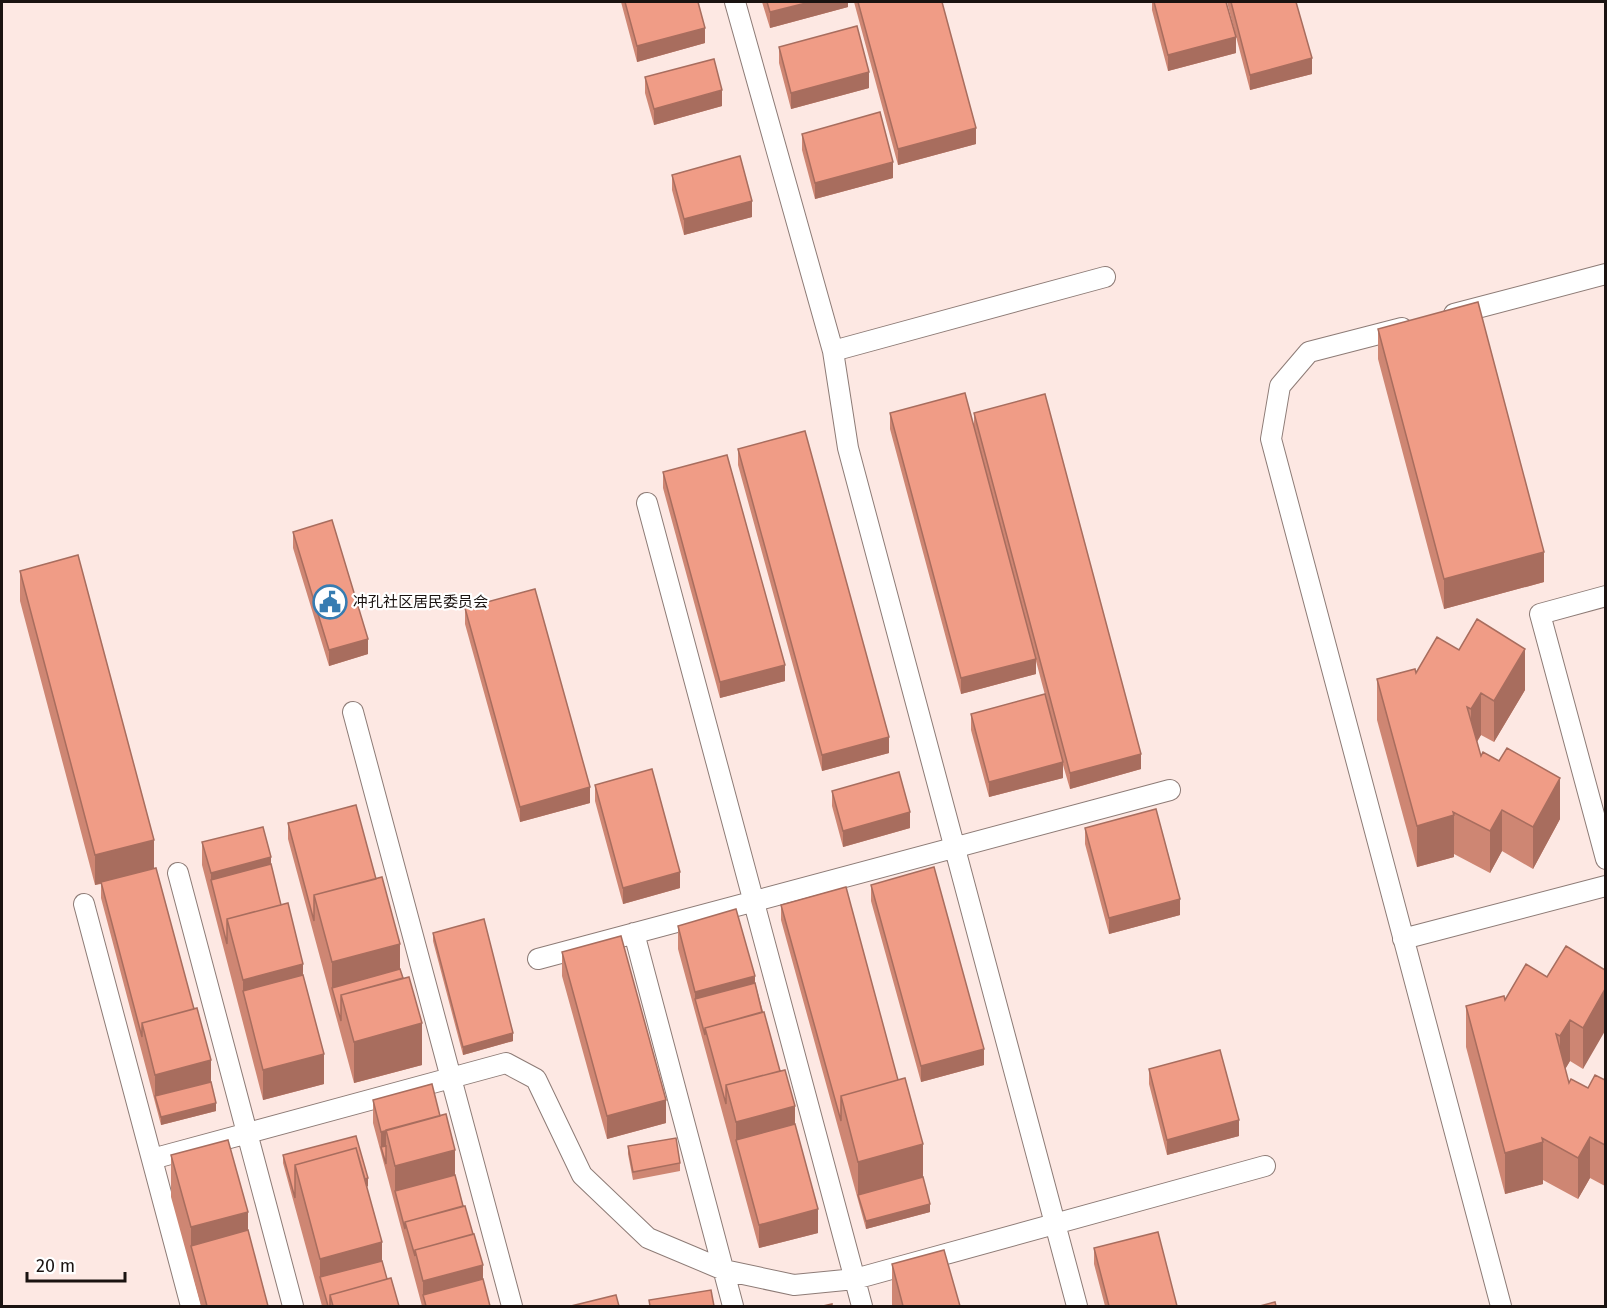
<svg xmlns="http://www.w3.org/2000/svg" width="1607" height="1308" font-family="'Fira Sans','Noto Sans SC',sans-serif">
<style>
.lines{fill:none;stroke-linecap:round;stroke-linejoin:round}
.lane-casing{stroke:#8d7b76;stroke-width:22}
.lane{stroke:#fff;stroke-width:20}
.wall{fill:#ce8673}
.shaded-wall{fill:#a86d5e}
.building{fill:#f09c86;stroke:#a86d5e;stroke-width:1.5}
.labels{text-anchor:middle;stroke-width:4.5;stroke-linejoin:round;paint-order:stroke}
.poi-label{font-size:15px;fill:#1a1311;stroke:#fff;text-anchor:start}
</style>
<rect width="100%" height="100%" fill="#fde8e3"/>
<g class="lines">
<defs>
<path id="lane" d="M735,2L833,351L1105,277
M1454,314L1606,274
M1402,328L1309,352L1280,386L1271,439L1501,1306
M833,351L848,448L1077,1306
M647,503L862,1306
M1606,596L1540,614L1606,859
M353,712L512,1306
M178,873L293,1306
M84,904L191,1306
M634,933L733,1306
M1403,939L1606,886
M538,959L1170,790
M152,1159L506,1063L536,1079L582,1175L648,1238L724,1270L794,1285L855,1279L1265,1166"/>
</defs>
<use href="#lane" class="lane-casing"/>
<use href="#lane" class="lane"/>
</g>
<path class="wall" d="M621,2H698L705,43L637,62Z
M762,2H848V7L770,28Z
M854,2H942L976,144L898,165Z
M1152,2H1226L1236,53L1168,71L1152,10Z
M1227,2H1296L1312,74L1250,90Z
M779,47L869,88L791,109L779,63Z
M645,77L722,106L654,125L645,93Z
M802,134L893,178L815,199L802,150Z
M672,175L752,217L684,235L672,190Z
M1378,329L1544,582L1444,609L1378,359Z
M890,413L974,428V413L1141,769L1070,789L1063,765V778L989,797L971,730V714L1045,695L1036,661V674L961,694L890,429Z
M738,449L889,753L822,771L738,465Z
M663,472L785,681L720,698L663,488Z
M293,532L368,654L329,666L293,548Z
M20,571L154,868L211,1082L216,1111L161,1125L101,898V884L95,885L20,601Z
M465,608L590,803L520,822L465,624Z
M1377,679L1525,690L1494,742L1481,735L1477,742L1481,756L1560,819L1533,869L1502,851L1490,873L1454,854V857L1417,867L1377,720Z
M595,785L680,888L623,904L595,801Z
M832,791L910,828L843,847L832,806Z
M288,823L400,969L422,1065L354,1083L288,839Z
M1085,828L1180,915L1109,934L1085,844Z
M202,842L271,865L281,905L303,975L324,1084L263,1100L202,865Z
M871,885L984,1065L921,1082L871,901Z
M781,905L923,1177L930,1212L866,1229L781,920Z
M678,926L755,983L795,1124L818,1233L759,1248L678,949Z
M433,933L513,1041L463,1055L433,941Z
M562,952L666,1123L607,1139L562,976Z
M1605,970L1583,1069L1570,1061L1565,1069L1569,1083L1588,1088L1605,1080V1186L1590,1178L1578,1199L1543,1180V1184L1505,1194L1466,1047V1006L1505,1000L1547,977Z
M1149,1069L1239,1136L1167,1155L1149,1084Z
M373,1100L455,1175L490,1306H422L373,1123Z
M628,1146L680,1163V1171L633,1180L628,1154Z
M171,1155L248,1230L268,1306H201L171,1197Z
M283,1155L368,1186L367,1187L382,1261L387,1279L399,1306H322L283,1163Z
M1094,1248L1177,1306H1105L1094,1264Z
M892,1264L960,1306H892Z"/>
<path class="shaded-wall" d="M810,2H848V7L770,28V12Z
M705,28V43L637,62V46Z
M1236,37V53L1168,71V55Z
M1312,58V74L1250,90V75Z
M869,72V88L791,109V93Z
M722,90V106L654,125V109Z
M976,128V144L898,165V149Z
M893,162V178L815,199V183Z
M752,201V217L684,235V219Z
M1544,552V582L1444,609V579Z
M368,639V654L329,666V650Z
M1525,649V690L1494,742V701Z
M1036,659V674L961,694V678Z
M785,665V681L720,698V682Z
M1481,693V735L1471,751V709Z
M889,737V753L822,771V755Z
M1141,754V769L1070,789V773Z
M1063,762V778L989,797V782Z
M1560,778V819L1533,869V827Z
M590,787V803L520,822V807Z
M1502,810V851L1490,873V831Z
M910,812V828L843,847V831Z
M1454,815V857L1417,867V826Z
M154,840V869L95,885V855Z
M271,857V880H211V896V873Z
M680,872V888L623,904V888Z
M1180,899V915L1109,934V918Z
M400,944V985L332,988V962Z
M303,964V1005L243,991V980Z
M755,976V999H695V992Z
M1605,989V1031L1583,1069V1028Z
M1570,1020V1061L1560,1078V1036Z
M422,1023V1065L354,1083V1042Z
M513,1033V1041L463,1055V1047Z
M984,1049V1065L921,1082V1066Z
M324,1054V1084L263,1100V1070Z
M211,1060V1090L155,1096V1075Z
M666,1100V1123L607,1139V1116Z
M216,1103V1111L161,1125V1117Z
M795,1106V1147L736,1140V1122Z
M1239,1120V1136L1167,1155V1140Z
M386,1131V1154L381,1147V1132Z
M1590,1137V1178L1578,1199V1158Z
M1543,1142V1184L1505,1194V1153Z
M923,1144V1185L858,1195V1162Z
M455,1150V1191H395V1207V1166Z
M368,1178V1186L305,1203Z
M930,1204V1212L866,1229V1221Z
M818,1209V1233L759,1248V1225Z
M248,1212V1253L191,1246V1227Z
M382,1242V1284L320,1277V1300V1259Z
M483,1265V1295H423V1281Z"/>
<path class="building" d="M625,2H698L705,28L637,46Z
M767,2H810L770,12Z
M858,2H942L976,128L898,149Z
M1154,2H1226L1236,37L1168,55Z
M1231,2H1296L1312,58L1250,75Z
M857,26L869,72L791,93L779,47Z
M714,59L722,90L654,109L645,77Z
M880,112L893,162L815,183L802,134Z
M740,156L752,201L684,219L672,175Z
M1478,302L1544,552L1444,579L1378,329Z
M965,393L1036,659L961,678L890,413Z
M1045,394L1141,754L1070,773L974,413Z
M805,431L889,737L822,755L738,449Z
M727,455L785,665L720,682L663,472Z
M332,520L368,639L329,650L293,532Z
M78,555L154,840L95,855L20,571Z
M535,589L590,787L520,807L465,608Z
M1477,619L1525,649L1494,701L1481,693L1471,709L1467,707L1481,756L1483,752L1499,761L1507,748L1560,778L1533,827L1502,810L1490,831L1453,812L1454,815L1417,826L1377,679L1415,669L1416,673L1437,637L1459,650Z
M1045,694L1063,762L989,782L971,714Z
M652,769L680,872L623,888L595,785Z
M899,772L910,812L843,831L832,791Z
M356,805L376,879L314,895V921L288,823Z
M1156,809L1180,899L1109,918L1085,828Z
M263,827L271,857L211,873L202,842Z
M271,864L281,905L227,919V944L211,880Z
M934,867L984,1049L921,1066L871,885Z
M156,868L194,1009L142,1023V1037L101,882Z
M382,877L400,944L332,962L314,895Z
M846,887L898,1080L841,1096V1121L781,905Z
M288,903L303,964L243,980L227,919Z
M736,909L755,976L695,992L678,926Z
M484,919L513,1033L463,1047L433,933Z
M621,936L666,1100L607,1116L562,952Z
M1566,946L1605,970V989L1583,1028L1570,1020L1560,1036L1556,1034L1569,1083L1571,1079L1588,1088L1595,1075L1605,1080V1145L1590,1137L1578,1158L1542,1138L1543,1142L1505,1153L1466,1006L1504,996L1505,1000L1526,964L1547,977Z
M400,969L403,978L341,995V1021L332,988Z
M303,975L324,1054L263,1070L243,991Z
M409,977L422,1023L354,1042L341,995Z
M755,983L762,1012L705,1028V1035L695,999Z
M197,1008L211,1060L155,1075L142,1023Z
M764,1012L780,1071L726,1085V1104L705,1028Z
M1220,1050L1239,1120L1167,1140L1149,1069Z
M785,1070L795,1106L736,1122L726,1085Z
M905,1078L923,1144L858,1162L841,1096Z
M211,1082L216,1103L161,1117L155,1096Z
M432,1084L440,1116L381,1132L373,1100Z
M446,1114L455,1150L395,1166L386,1130Z
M795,1124L818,1209L759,1225L736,1140Z
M356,1136L368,1178L365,1179L356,1148L295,1165V1198L283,1155Z
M676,1138L680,1163L633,1172L628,1146Z
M228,1140L248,1212L191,1227L171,1155Z
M386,1146V1164L381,1147Z
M356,1148L382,1242L320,1259L295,1165Z
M455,1175L463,1206L405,1222V1229L395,1191Z
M923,1177L930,1204L866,1221L858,1195Z
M465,1206L473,1234L415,1250V1256L405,1222Z
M248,1230L268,1306H207L191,1246Z
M1158,1232L1177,1306H1109L1094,1248Z
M474,1234L483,1265L423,1281L415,1250Z
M944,1250L960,1306H903L892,1264Z
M382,1261L387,1279L330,1295V1306H328L320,1277Z
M391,1278L399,1306H333L330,1295Z
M483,1279L490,1306H426L423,1295Z
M711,1290L714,1306H650L649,1300Z
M616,1295L619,1306H571Z
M1275,1302L1276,1306H1260Z
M832,1304V1306H823Z"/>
<defs>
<symbol id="civic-ring" viewBox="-11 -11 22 22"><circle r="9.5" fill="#fff" stroke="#377cb1" stroke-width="1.5"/><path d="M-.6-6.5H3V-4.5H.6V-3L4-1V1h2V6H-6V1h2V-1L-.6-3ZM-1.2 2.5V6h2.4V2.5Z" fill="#377cb1"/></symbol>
</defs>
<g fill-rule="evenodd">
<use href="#civic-ring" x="311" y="583" width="38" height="38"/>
</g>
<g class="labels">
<g class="poi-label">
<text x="353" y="607">冲孔社区居民委员会</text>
</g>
</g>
<rect width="1607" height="1308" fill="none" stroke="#1a1311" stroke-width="6"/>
<path d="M27 1272v9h98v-9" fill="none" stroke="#1a1311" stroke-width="3"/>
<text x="36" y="1272" font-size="18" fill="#1a1311" stroke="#ffffff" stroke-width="4.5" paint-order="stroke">20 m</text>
</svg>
